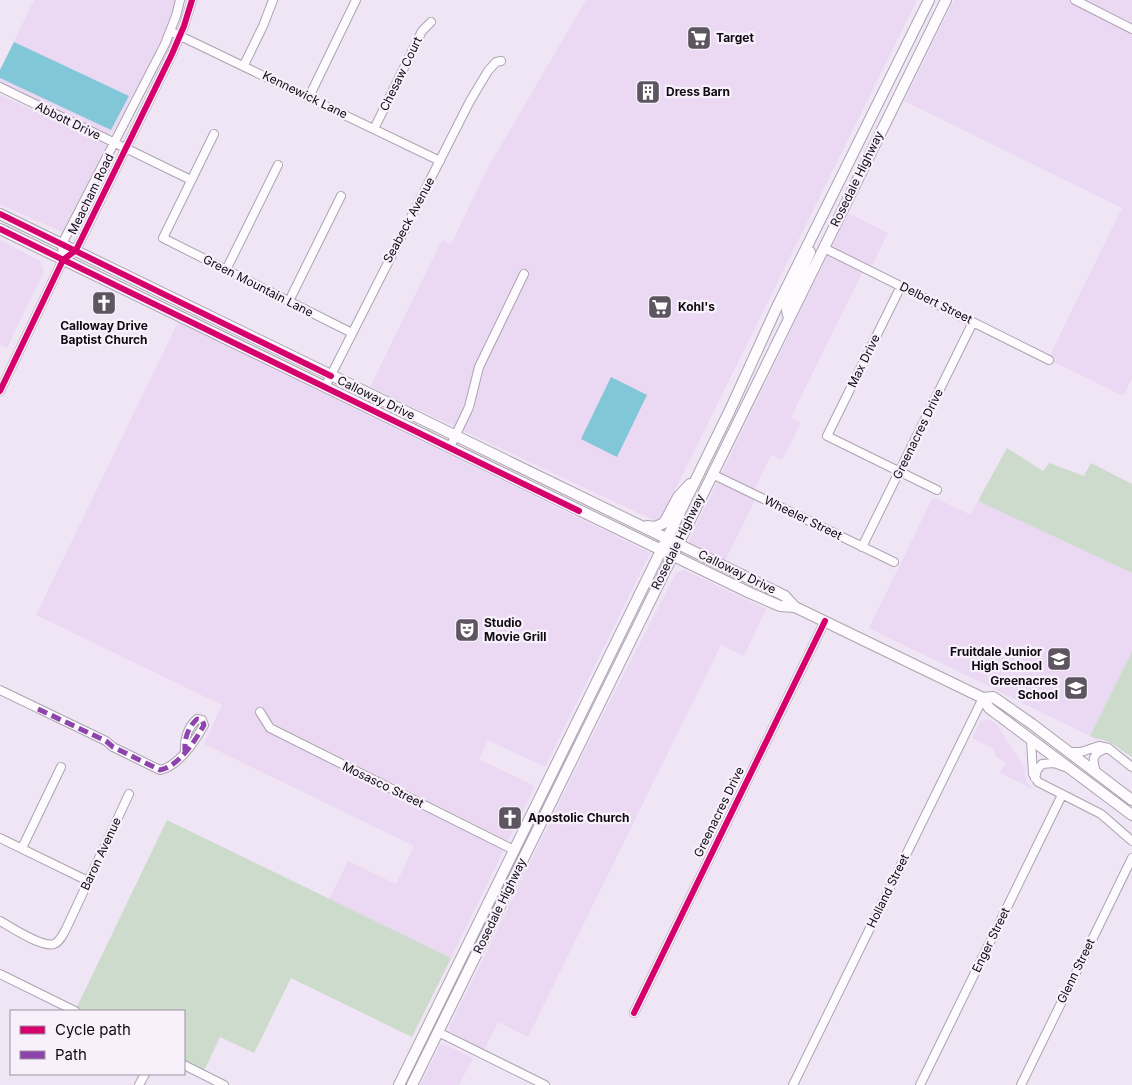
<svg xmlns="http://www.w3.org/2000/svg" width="1132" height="1085" font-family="Inter,sans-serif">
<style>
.built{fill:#ebd9f4}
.green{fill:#ccdbcb}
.water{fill:#81c7d8}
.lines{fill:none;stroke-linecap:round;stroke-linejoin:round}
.minor-casing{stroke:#aba4b0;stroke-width:10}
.major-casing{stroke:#aba4b0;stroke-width:12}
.minor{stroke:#fdfbfe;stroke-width:8}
.major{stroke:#fdfbfe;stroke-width:10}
.quiet{stroke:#8e44ad;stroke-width:5;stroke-dasharray:10 5;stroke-linecap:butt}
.cycleway-casing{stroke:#f8f1fc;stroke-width:9}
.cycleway{stroke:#d6006c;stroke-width:6}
.labels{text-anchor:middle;stroke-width:4.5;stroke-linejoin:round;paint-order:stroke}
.poi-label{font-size:12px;font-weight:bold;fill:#0f0912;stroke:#f8f1fc;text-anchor:start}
.street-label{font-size:12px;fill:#0f0912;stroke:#f8f1fc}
</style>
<rect width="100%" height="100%" fill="#efe5f5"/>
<path class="built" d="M34,0H175L167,29L115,130L108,135L0,83V70Z
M586,0H917L661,518L653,520L370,387L442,240L451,244L489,166Z
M954,0H1132V378L1123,396L1048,359L1122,208L904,101Z
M0,95L108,144L64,233L0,204Z
M848,213L888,233L873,264L861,275L791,417L801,423L782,460L771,455L756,486L754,502L724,563L691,548L689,540Z
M0,240L40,261L44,271L7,348L0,345Z
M178,322L650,553L545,767L488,740L479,759L535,786L451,958L329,899L348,861L396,884L414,846L204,744L222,705L36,615Z
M933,497L971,515L978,501L1132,573V651L1090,736L869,628Z
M684,570L766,609L744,656L721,645L528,1037L498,1022L484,1050L451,1032L449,1028L592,736L676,573Z
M988,719L997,725L1025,768V776L1027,783L1035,790L1000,773L1006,762L996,757L994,749L972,738L980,722Z
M440,1045H446L473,1058L459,1085H420Z"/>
<path class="green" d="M1007,448L1043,471L1049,463L1084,476L1091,463L1132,484V573L978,501Z
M1132,651V757C1124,753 1118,746 1110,743C1104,739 1097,740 1090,736Z
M167,820L451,958L412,1037L291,978L254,1053L220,1037L203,1073L184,1064V1011H75Z"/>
<path class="water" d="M14,42L129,96L111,130L0,78V70Z
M611,377L647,395L617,457L581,439Z"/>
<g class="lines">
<defs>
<path id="minor" d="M1075,0L1132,29
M170,31L440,161
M244,65L263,26L273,0
M0,87L191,180
M309,97L356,0
M374,129L422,31L431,22
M214,134L163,238L352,333
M824,248L1049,360
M63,260L62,244L165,44L176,16L180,0
M226,270L278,165
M901,286L827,436L937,490
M289,301L341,196
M325,387L470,101L488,71L496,62L501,61
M0,391L63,260L76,250L172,54L184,26L192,0
M450,447L469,407L479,367L524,274
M712,474L894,562
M862,547L973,322
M0,690L106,741L113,747L160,770C179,766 195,741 204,725L202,720L197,719C188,727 184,739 185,751
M260,712L270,728L514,850
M1031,740L1033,774L1038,782L1101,814L1132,841
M1108,748L1132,767
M1069,752H1081L1099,746L1108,748C1092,753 1091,759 1097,774
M1035,778L1037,770L1042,764L1054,763L1065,767
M0,838L88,881
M22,848L61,767
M0,921C11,927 42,948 54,944C60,942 63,934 66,929L129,794
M0,974L75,1011
M634,1013L825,621
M438,1032L545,1085
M184,1065L224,1085
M139,1085L145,1074
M793,1085L983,698
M920,1085L1062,795
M1021,1085L1132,858"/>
<path id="major" d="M0,214L785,596L795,607
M0,229L750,593L780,606L795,607L983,698L993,697L1002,703L1032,724L1132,800
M788,315L787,310L788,303L810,252
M647,526L655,527L664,523L678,497L690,484
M983,698L989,708L1132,815
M399,1085L730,410L776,309L929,0
M412,1085L946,0"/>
</defs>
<use href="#minor" class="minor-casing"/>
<use href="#major" class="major-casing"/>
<use href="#minor" class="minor"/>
<use href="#major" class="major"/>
<path class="quiet" d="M38,709L106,741L113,747L160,770C179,766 195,741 204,725L202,720L197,719C188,727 184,739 185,751"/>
<defs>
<path id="cycleway" d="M0,214L331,376
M0,229L579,511
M0,391L63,260L76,250L172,54L184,26L192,0
M634,1013L825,621"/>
</defs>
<use href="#cycleway" class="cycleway-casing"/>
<use href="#cycleway" class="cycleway"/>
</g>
<defs>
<symbol id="supermarket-square" viewBox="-11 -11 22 22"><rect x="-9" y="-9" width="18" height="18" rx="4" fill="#5d5661" stroke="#f8f1fc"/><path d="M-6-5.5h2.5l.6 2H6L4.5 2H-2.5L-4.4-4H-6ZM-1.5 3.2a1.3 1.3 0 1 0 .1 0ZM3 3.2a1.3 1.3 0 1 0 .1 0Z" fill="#fff"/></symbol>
<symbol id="building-square" viewBox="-11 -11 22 22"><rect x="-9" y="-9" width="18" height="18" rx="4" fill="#5d5661" stroke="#f8f1fc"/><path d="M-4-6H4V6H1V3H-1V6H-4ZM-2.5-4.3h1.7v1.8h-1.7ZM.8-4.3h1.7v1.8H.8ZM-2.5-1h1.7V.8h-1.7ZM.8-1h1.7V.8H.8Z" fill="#fff"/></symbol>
<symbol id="church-square" viewBox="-11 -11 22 22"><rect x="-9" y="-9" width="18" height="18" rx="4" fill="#5d5661" stroke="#f8f1fc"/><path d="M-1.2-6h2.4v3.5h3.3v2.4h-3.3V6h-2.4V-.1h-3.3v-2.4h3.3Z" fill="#fff"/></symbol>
<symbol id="theatre-square" viewBox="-11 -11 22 22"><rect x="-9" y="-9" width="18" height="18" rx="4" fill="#5d5661" stroke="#f8f1fc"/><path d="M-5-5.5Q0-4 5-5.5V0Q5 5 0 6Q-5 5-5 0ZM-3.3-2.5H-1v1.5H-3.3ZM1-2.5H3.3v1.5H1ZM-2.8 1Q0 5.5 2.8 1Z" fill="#fff"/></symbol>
<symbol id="school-square" viewBox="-11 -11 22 22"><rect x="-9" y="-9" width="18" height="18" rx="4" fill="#5d5661" stroke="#f8f1fc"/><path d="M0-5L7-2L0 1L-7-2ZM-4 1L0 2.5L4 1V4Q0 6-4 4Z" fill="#fff"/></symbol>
</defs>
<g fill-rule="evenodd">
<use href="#supermarket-square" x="685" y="24" width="28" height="28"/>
<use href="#building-square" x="634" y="78" width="28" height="28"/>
<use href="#church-square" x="90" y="289" width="28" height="28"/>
<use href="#supermarket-square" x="646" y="293" width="28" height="28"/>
<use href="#theatre-square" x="453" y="616" width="28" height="28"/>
<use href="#school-square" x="1045" y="645" width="28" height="28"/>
<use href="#school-square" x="1062" y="674" width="28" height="28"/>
<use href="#church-square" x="496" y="804" width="28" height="28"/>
</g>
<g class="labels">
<g class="poi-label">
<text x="716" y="42">Target</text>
<text x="666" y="96">Dress Barn</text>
<text x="678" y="311">Kohl's</text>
<text x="104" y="330" text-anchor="middle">Calloway Drive<tspan x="104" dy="14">Baptist Church</tspan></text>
<text x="484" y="627">Studio<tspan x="484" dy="14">Movie Grill</tspan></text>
<text x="1042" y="656" text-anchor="end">Fruitdale Junior<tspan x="1042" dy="14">High School</tspan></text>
<text x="1058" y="685" text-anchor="end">Greenacres<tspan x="1058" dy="14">School</tspan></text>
<text x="528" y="822">Apostolic Church</text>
</g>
<g class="street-label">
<text transform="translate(401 74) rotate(-64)" y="4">Chesaw Court</text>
<text transform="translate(305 95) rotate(26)" y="4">Kennewick Lane</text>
<text transform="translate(68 121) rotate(26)" y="4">Abbott Drive</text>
<text transform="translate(857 179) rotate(-64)" y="4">Rosedale Highway</text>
<text transform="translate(91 194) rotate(-64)" y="4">Meacham Road</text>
<text transform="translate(409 220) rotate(-62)" y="4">Seabeck Avenue</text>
<text transform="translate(258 286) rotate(27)" y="4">Green Mountain Lane</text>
<text transform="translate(936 303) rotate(26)" y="4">Delbert Street</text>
<text transform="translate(864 361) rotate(-64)" y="4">Max Drive</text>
<text transform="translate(376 398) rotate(26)" y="4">Calloway Drive</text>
<text transform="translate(918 434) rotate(-64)" y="4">Greenacres Drive</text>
<text transform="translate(803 518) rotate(26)" y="4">Wheeler Street</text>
<text transform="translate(678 542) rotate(-64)" y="4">Rosedale Highway</text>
<text transform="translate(737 572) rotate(26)" y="4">Calloway Drive</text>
<text transform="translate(383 785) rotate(26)" y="4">Mosasco Street</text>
<text transform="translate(719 812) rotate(-64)" y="4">Greenacres Drive</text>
<text transform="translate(101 854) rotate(-65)" y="4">Baron Avenue</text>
<text transform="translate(888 891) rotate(-64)" y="4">Holland Street</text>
<text transform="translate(500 906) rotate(-64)" y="4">Rosedale Highway</text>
<text transform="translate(991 940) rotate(-64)" y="4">Enger Street</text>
<text transform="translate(1076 971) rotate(-64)" y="4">Glenn Street</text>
</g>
</g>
<rect x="10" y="1010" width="175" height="65" fill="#f8f1fc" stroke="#9b949e"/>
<rect x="20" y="1026" width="25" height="8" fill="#d6006c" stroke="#9b949e"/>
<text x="55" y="1035" font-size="15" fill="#0f0912">Cycle path</text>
<rect x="20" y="1051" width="25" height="8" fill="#8e44ad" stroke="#9b949e"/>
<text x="55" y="1060" font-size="15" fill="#0f0912">Path</text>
</svg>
